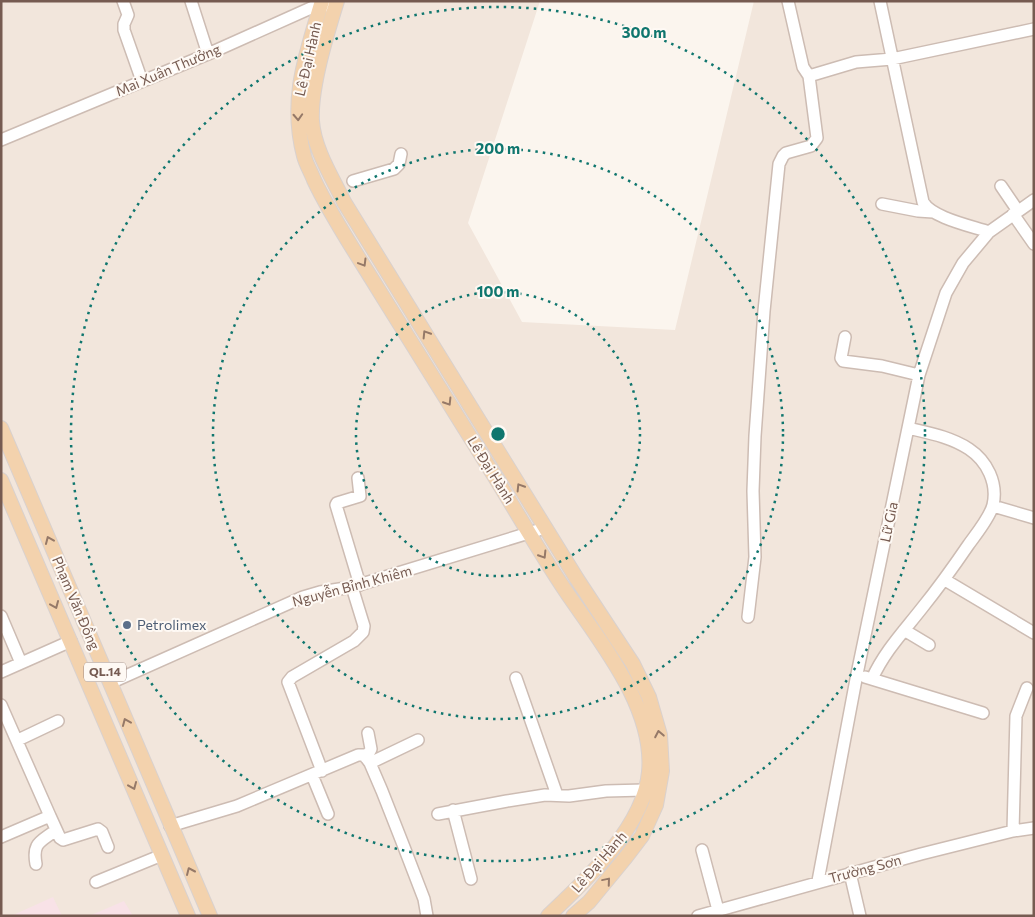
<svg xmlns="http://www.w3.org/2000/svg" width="1035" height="917" font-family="Commissioner,sans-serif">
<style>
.residential{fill:#f2e6dc}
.medical{fill:#f8e2e7}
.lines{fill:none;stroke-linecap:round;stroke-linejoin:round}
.minor-casing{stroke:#cdbcb3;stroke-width:14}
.major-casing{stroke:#d9d1ce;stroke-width:16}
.minor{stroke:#fff;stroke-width:11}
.major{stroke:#f3d2ad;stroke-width:14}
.oneway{stroke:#957968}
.ring{fill:none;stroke:#0f766e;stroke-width:2.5;stroke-dasharray:2.5 5}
.service-dot{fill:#5c6f8a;stroke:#fef9f4;stroke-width:2}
.labels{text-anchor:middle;stroke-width:4;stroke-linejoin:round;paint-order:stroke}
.shield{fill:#fef9f4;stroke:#9f8a82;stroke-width:1}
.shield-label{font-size:12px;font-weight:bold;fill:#765b51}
.street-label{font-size:14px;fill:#765b51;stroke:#fef9f4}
.service-label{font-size:14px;fill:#4e5e75;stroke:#fef9f4;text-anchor:start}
.centre{fill:#0f766e;stroke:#fef9f4;stroke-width:2.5}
.ring-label{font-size:15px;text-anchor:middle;font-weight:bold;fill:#0f766e;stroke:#fef9f4;stroke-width:4;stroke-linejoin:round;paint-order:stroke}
</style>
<rect width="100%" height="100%" fill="#fbf5ee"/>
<path class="residential" d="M1,1H540L468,223L522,322L675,330L754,1H1034V916H1Z"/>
<path class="medical" d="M53,897L62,916H11Z
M124,901L133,916H89Z"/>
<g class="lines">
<defs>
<path id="minor" d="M123,1L128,15L124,24V30L142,81
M191,1L208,54
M788,1L803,67L809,76
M880,1L923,202C932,218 972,226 989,232
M1,140L208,54L313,7L321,4L325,6
M353,181L394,169L399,164L401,154
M1001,186L1018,211
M882,204L918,211L933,212
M1013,214L1034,244
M845,337L841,358L843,361L882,366L919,375
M358,478L360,496L337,503L336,505L360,585
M993,506L1034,518
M945,580L1034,633
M1,616L21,663
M748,617L755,557L753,491L755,436L764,311L779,164L783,156L786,153L811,146L817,138L809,76L856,62L892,59L1034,29
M904,630L929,645
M1,672L71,641
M865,677L983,713
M516,678L557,795
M872,679C884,652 904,631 922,608C939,587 954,566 969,544C977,533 990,517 993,505C998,483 987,461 969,449C951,437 929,433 908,428
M110,683L303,597L320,592L352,587L545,528
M1,705L50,816L1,837
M18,740L58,721
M366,758L371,749L368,733
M370,763L418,740
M322,771L288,682L292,677L354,641L363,632L364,626L352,587
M312,775L328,814
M453,810L471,879
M438,814L507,801L545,795L569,796L606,791L644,790
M50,816L60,838L63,840L98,829L102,832L108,847
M170,826L237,806L358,755H364L370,763L382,791L404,847L424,899L427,916
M1013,831L1016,716L1027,688
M702,850L718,910
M36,864C32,842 41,842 56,830
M850,873L860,916
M818,881L857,674L919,375L946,293L963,263L989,232L1034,200
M96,882L162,855
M698,916L921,854L1013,831L1034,828"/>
<path id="major" d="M322,1C306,55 289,99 304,156C306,164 311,172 314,180C332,218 356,253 378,289C417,352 456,414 495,477C519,516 542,556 567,593C601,643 655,708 649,772C644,827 586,880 548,916
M337,1C327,33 310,88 312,121C314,149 332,177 344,202L577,579L633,664L649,697L660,735L662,771L656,805L642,836L626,857L589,902L573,916
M1,428L210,916
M1,480L188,916"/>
</defs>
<use href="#minor" class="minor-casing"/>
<use href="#major" class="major-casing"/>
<use href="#minor" class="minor"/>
<use href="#major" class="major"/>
</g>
<defs><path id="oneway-chevron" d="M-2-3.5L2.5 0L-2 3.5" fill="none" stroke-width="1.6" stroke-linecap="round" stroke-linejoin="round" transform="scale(1.25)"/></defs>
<g class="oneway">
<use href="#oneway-chevron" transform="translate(298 117) rotate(87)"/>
<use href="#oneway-chevron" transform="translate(363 263) rotate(59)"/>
<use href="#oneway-chevron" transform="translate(426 334) rotate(-122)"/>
<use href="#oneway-chevron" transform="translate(448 402) rotate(58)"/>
<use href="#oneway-chevron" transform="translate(520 487) rotate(-122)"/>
<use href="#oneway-chevron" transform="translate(49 540) rotate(-113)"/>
<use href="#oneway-chevron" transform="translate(543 555) rotate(58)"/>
<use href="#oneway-chevron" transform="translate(55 605) rotate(67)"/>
<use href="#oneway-chevron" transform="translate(126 722) rotate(-113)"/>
<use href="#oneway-chevron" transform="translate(659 734) rotate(-101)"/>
<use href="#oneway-chevron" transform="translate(133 786) rotate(67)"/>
<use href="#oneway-chevron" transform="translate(190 871) rotate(-114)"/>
<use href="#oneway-chevron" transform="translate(607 881) rotate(-50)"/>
</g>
<g class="ring">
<circle cx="498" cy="434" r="142"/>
<circle cx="498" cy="434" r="285"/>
<circle cx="498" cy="434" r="427"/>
</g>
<circle class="service-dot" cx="127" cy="625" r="5"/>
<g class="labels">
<rect class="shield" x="84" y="662.5" width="42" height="19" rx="4"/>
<g class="shield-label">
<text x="105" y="676">QL.14</text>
</g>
<g class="street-label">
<text transform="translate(308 59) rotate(-77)" y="5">Lê Đại Hành</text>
<text transform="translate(168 70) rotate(-23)" y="5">Mai Xuân Thưởng</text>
<text transform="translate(491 470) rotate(58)" y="5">Lê Đại Hành</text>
<text transform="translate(889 522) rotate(-78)" y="5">Lữ Gia</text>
<text transform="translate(352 586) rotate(-15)" y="5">Nguyễn Bỉnh Khiêm</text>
<text transform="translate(76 603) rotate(67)" y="5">Phạm Văn Đồng</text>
<text transform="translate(599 862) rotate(-49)" y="5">Lê Đại Hành</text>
<text transform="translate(865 869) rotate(-15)" y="5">Trường Sơn</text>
</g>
<g class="service-label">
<text x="137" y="630">Petrolimex</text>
</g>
</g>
<circle cx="498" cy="434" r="8" class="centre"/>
<g class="ring-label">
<text x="644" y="38">300 m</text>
<text x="498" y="154">200 m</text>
<text x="498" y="297">100 m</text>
</g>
<rect width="1035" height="917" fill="none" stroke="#765b51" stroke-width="5"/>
</svg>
